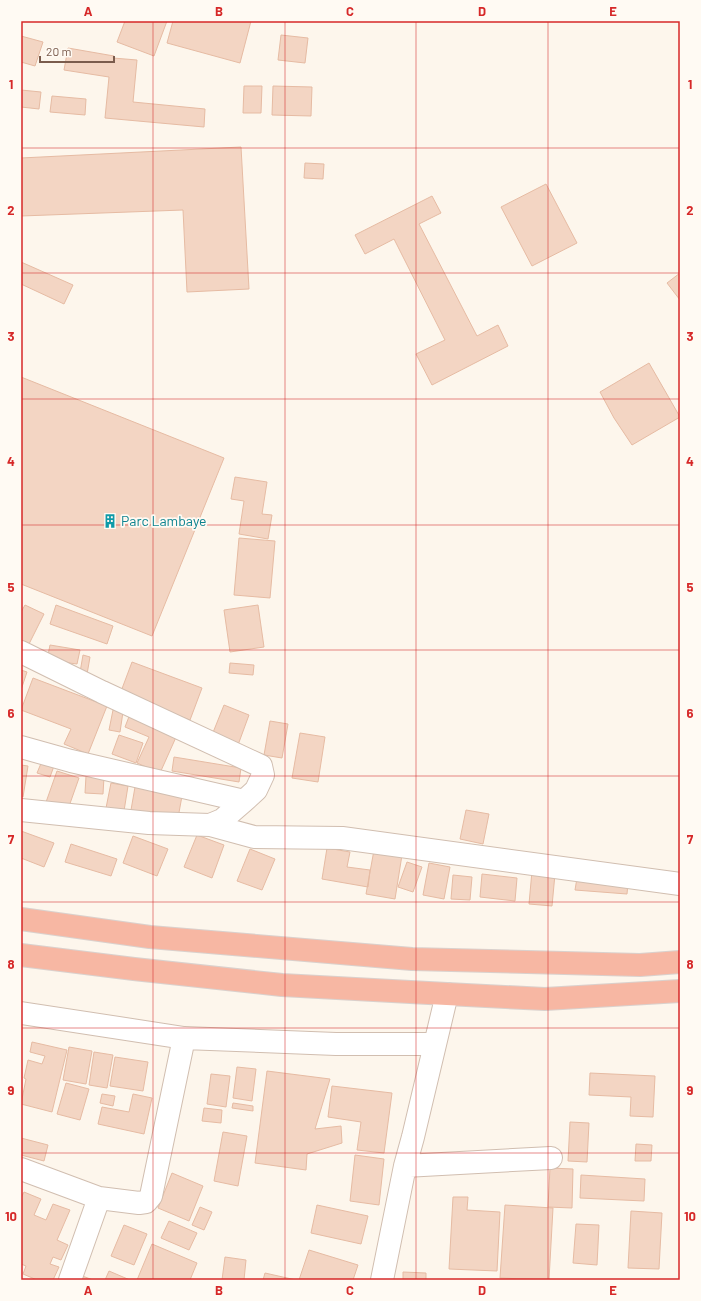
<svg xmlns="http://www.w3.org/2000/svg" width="701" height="1301" font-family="Barlow,sans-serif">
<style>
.building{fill:#f3d5c3;stroke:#e6bba3}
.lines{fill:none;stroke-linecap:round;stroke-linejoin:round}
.minor-casing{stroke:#d1beb0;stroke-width:24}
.highway-casing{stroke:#dad1cd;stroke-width:24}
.minor{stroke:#fff;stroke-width:22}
.highway{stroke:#f7b7a3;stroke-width:22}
.grid{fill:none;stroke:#d62828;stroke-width:1;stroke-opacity:0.55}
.labels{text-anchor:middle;stroke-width:3.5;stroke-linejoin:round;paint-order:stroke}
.culture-label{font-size:14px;fill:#0d838f;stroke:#fffaf3;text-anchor:start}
.neatline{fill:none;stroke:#d62828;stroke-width:1.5}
.grid-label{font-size:13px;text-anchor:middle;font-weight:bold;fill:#d62828}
</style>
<rect width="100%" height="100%" fill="#fdf6ec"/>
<path class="building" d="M125,21H167L154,56L117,42Z
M173,21H251L240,63L167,43Z
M281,35L308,38L305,63L278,60Z
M21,36L43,42L35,66L21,62Z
M68,48L114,56L113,58L137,60L133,102L205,109L204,127L105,118L109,77L64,70Z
M244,86H262L261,113H243Z
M273,86L312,87L311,116L272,115Z
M21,90L41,92L39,109L21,107Z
M52,96L86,99L85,115L50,112Z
M241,147L249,289L187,292L183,210L21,216V158Z
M305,163L324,164L323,179L304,178Z
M546,184L577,243L532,266L501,207Z
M432,196L441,213L419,224L477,336L498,325L508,346L432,385L416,354L445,340L394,239L365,254L355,235Z
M21,262L73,285L64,304L21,284Z
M680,273V300L667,283Z
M649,363L680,417L632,445L614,418L600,392Z
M21,377L224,458L152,636L21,584Z
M235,477L267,482L262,514L272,515L268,539L239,534L244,501L231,499Z
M239,538L275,541L270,598L234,595Z
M25,605L44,614L26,650L21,648V612Z
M56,605L113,626L107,644L50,624Z
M258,605L264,647L230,652L224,610Z
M50,645L80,650L77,664L47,660Z
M83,655L90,657L86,680L79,678Z
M132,662L202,688L190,720L120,694Z
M230,663L254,665L253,675L229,673Z
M21,670L27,672L21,690Z
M33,678L107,706L88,754L64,744L71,729L21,710Z
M224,705L249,715L238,745L212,735Z
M113,710L123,712L120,732L109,730Z
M130,714L177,735L160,773L137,763L149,737L125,727Z
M270,721L288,724L282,758L264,755Z
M300,733L325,737L318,782L292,778Z
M119,735L143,743L136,763L112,754Z
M174,757L241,768L239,782L172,771Z
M42,761L54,766L50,777L37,773Z
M21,765L28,766L23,797L21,796Z
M57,771L79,778L67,812L45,805Z
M86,776L104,777L103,794L85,793Z
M111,783L128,786L124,811L106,808Z
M135,787L182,796L178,818L131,810Z
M466,810L489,814L483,844L460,839Z
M21,831L54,843L44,867L21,858Z
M197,835L224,845L212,878L184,867Z
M133,836L168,849L157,876L123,863Z
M71,844L117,859L111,876L65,862Z
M327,848L350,852L347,867L370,870L368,887L322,879Z
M250,849L275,859L262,890L237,881Z
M374,850L402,855L395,899L366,894Z
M407,862L422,867L413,892L398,887Z
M429,863L450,867L444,899L423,895Z
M532,871L555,874L552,906L529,904Z
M482,874L517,878L515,901L480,897Z
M453,875L472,877L470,900L451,899Z
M577,878L628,883L627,894L575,890Z
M32,1042L67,1050L52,1112L21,1104L26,1079L24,1078L28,1060L42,1064L45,1056L30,1052Z
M69,1047L92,1051L86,1084L63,1080Z
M94,1052L113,1055L107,1088L89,1085Z
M115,1057L148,1062L143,1091L110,1086Z
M237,1067L256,1069L252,1101L233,1098Z
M267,1071L330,1079L315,1129L341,1126L342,1143L307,1154L306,1170L255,1163Z
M590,1073L655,1076L653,1117L630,1116L631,1097L589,1095Z
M211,1074L230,1076L226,1107L207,1104Z
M66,1083L89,1089L80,1120L57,1114Z
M332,1086L392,1093L384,1153L357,1150L361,1122L328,1117Z
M102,1094L115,1096L113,1106L100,1103Z
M133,1094L152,1098L144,1134L98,1124L102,1107L129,1112Z
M233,1103L253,1106V1111L232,1108Z
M204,1108L222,1110L221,1123L202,1121Z
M570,1122L589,1123L587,1162L568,1161Z
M223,1132L247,1136L238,1186L214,1181Z
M21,1138L48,1145L44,1161L21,1155Z
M636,1144L652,1145L651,1161H635Z
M355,1155L384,1159L379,1205L350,1201Z
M550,1168L573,1169L572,1208L548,1207Z
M172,1173L203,1186L189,1221L158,1208Z
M581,1175L645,1179L644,1201L580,1198Z
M24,1192L41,1199L34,1215L46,1220L53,1204L70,1210L57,1240L68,1245L61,1260L53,1257L50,1264L59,1267L53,1280H37L23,1274L26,1266L21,1264V1198Z
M453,1197H468L467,1210L500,1212L497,1271L449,1269Z
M317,1205L368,1216L361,1244L311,1233Z
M505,1205L553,1208L549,1280L500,1278Z
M200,1207L212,1212L204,1230L192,1225Z
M631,1211L662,1213L659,1269L628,1268Z
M169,1221L197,1233L189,1250L161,1238Z
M576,1224L599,1225L597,1265L573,1263Z
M124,1225L147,1234L134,1265L111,1256Z
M152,1244L197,1263L190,1280H137Z
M309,1250L358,1265L353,1280H299Z
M225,1257L246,1260L244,1280H222Z
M109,1271L130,1280H105Z
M403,1272L426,1273V1280H403Z
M265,1273L296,1280H263Z
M77,1274L93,1280H75Z"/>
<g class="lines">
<defs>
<path id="minor" d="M21,652L102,692L261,766L263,775L256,790L244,801L71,761L21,747
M21,810L149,823L210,825L222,820L244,801
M210,825L254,837L342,838L680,884
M21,1013L184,1038L336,1044H435
M405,1166L551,1158
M21,1169L99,1198L139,1203L146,1202L151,1196L184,1038
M70,1280L99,1198
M382,1280L405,1166L413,1137L447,994"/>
<path id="highway" d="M21,919L150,937L412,959L640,965L680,962
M21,955L134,969L282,985L447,994L545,999L680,991"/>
</defs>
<use href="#minor" class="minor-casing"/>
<use href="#highway" class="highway-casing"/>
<use href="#minor" class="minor"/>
<use href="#highway" class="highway"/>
</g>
<path class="grid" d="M153,21V1280M285,21V1280M416,21V1280M548,21V1280M21,148H680M21,273H680M21,399H680M21,525H680M21,650H680M21,776H680M21,902H680M21,1028H680M21,1153H680"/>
<defs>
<symbol id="building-bare" viewBox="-9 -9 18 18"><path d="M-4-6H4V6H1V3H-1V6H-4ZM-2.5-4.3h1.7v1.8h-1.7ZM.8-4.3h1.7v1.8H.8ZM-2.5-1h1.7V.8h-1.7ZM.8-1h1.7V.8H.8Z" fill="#0f9aa8" stroke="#fffaf3" stroke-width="2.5" paint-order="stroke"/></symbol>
</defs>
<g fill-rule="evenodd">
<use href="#building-bare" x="100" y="511" width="20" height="20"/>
</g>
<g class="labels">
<g class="culture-label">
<text x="121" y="526">Parc Lambaye</text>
</g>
</g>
<rect width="701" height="1301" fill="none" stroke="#fffaf3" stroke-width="44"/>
<path d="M40 56v6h74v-6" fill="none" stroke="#7a5c4d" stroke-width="2"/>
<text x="46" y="56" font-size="12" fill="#7a5c4d" stroke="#fffaf3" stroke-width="3" paint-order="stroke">20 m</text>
<rect x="22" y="22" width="657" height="1257" class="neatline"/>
<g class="grid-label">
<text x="88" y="16">A</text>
<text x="219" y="16">B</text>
<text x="350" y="16">C</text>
<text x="482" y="16">D</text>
<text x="613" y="16">E</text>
<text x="11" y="89">1</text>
<text x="690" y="89">1</text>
<text x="11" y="215">2</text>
<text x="690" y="215">2</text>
<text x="11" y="341">3</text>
<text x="690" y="341">3</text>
<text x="11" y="466">4</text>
<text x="690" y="466">4</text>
<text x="11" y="592">5</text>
<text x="690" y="592">5</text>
<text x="11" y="718">6</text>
<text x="690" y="718">6</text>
<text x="11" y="844">7</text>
<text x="690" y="844">7</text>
<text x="11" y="969">8</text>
<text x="690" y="969">8</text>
<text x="11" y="1095">9</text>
<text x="690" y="1095">9</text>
<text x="11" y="1221">10</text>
<text x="690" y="1221">10</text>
<text x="88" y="1295">A</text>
<text x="219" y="1295">B</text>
<text x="350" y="1295">C</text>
<text x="482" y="1295">D</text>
<text x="613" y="1295">E</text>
</g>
</svg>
